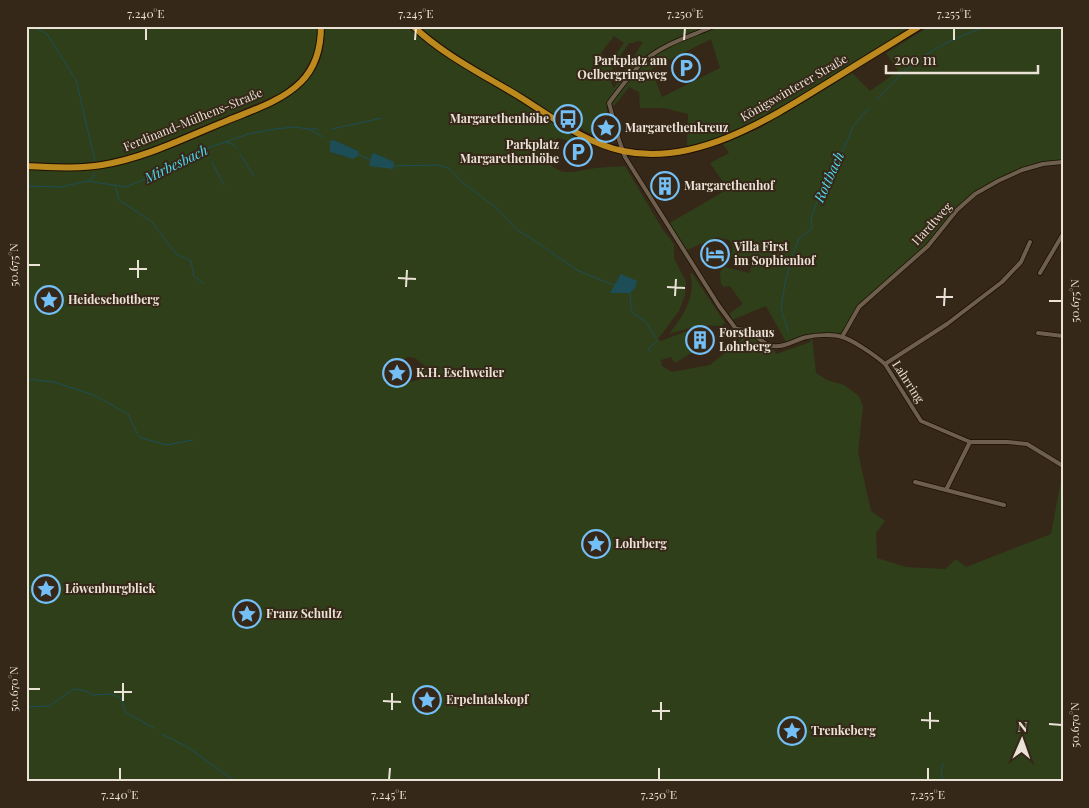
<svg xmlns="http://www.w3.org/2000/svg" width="1089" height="808" font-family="'Playfair Display',serif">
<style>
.green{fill:#2f3f19;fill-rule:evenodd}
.water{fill:#1d4e57}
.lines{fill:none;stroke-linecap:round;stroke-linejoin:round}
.stream{stroke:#1d4e57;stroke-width:1}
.street-casing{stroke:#1d1003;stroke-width:5.5}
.primary-casing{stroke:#1d1003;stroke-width:8}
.street{stroke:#6e5e4d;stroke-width:4}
.primary{stroke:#bc891f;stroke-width:6}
.ticks{fill:none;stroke:#eae1d7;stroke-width:2}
.labels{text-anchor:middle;stroke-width:4;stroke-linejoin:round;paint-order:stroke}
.poi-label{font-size:12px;font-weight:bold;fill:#eae1d7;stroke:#362818;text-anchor:start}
.street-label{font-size:12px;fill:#eae1d7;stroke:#362818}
.water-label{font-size:14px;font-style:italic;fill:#4ed6ef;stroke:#362818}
.neatline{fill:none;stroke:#eae1d7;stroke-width:2}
.ticks-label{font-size:12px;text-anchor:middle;fill:#eae1d7}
</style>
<rect width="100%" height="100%" fill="#362818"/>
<path class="green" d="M26,26H317V42L312,59L300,77L281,93L160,144L134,153L108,160L74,164L26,162Z
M324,26H408L452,59L558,124L576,138L591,144L590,147L558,138C549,144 549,153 550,164C564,178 578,170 596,168C605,167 615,167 625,166L663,230L674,244V258L686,282L685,295L679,311L658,339L661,341L687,331L691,337L697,332L711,330L712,332L698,334L693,340L694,346H698L699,348L677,362H674L671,357L661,360L662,366L672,372L710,365L749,333C758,339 772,344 776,354L811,342L810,338L812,337L816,373L827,380L844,385L859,396L863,406L858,452L871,511L885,521L876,533L877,558L906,567L945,569L956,559L966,567L1051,534L1063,470V782H26V170C53,170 80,171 107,167C165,157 231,122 286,98C313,79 327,61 324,26ZM334,140L358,151L345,157L331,152ZM408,357L415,358L427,368L419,374V380L409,382L406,378H400L394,363L396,359H404Z
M418,26H919L757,122L721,139L687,146L688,114L664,108H640L639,92L629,87L614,106L606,107L614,136V139L610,142L585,131L575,123V117L561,111L553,116L447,48ZM614,36L624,43L609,64L601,53ZM711,39L720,68L662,97L651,69ZM637,41L643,42L614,88C603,73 621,56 629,43H633Z
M930,26H1063V161L1041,163L997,182L958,211L897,277L860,308L844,336L806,334L786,342L766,306L732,320L730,313L743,304L730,286L724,287L721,284L720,272L724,267L750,273L752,256L730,257L733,247L729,240L717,237L687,250L668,224L728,189L710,163L729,153L723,144L760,128L852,73L870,91L898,71L886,53Z
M692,273L725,323L721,326L700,325L669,334C682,318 697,296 690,274Z"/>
<path class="water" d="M334,140L358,151L359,155L353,159L330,152V141Z
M374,153L394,162L393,169L369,166L372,154Z
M621,274L637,281L635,288L630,293H610Z"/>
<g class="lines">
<path class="stream" d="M32,26L47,34L76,80L95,161
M877,100C913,58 936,45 987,26
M311,129H318
M332,129L382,118
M226,142L232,144L238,149
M199,152L209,157
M240,154L254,176
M359,155L372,160
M212,162L224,185
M392,166L437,165L449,168L462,182L498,209L516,229L535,241L577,270L613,285
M89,180L93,178L94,173
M115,185L119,200L152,222L176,254L191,261L194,276L204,284
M26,186L61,187L87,181L126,187L163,172L196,152L248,134L275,129L295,127L309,129L323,137
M630,293L631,309L633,313L646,322L656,338
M789,334L781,309L785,283L792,256L799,239L812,228L811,219L824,181L841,155L854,125L869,108
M649,351L648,349L657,341
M26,379L54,382L94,395L128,414L139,437L166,445L193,440
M26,707L49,706L74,689L86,691L92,695L111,694L121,698L126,713L154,728
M161,734L186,746L236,782
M943,782L941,772L943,763"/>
<defs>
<path id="street" d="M714,26C691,36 663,44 644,61C631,73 620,88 609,103L619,140L625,157L719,306L736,329C754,328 759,344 773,346C785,348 796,339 807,337C816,335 833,334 842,337C853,340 876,356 885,364L921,421L970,442H1007L1027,444L1063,466
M1040,273L1063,234
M1038,333L1063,336
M842,337L859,307L928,246L957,210L975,194L998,181L1022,170L1043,164L1063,162
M885,364L947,324L1002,282L1021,262L1030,242
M915,482L1004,505
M946,490L970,442"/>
<path id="primary" d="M413,26C443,55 484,75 520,97C552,117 585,143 623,151C695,167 771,118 829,82C859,63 889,45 920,26
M26,166C52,167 77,169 102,165C145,158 184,138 224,122C250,111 281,102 301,82C316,67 321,47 321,26"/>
</defs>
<use href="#street" class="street-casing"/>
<use href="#primary" class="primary-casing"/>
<use href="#street" class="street"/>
<use href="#primary" class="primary"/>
</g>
<path class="ticks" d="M146,40V28M415,40L416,28M684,40L685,28M954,40V28M28,265H40M129,269H147M138,278V260M398,278L416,279M406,287L407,270M667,287L685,288M675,296L676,279M936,297H953M1049,301H1062M944,306L945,288M28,689H40M114,692H132M123,701V683M383,701L401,702M392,710V693M652,711H670M661,720V702M921,720L939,721M1049,724L1062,725M930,729V712M120,780V768M389,780L390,768M659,780V768M928,780V768"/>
<defs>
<symbol id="parking-ring" viewBox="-11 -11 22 22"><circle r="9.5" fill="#362818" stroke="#74c0f6" stroke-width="1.5"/><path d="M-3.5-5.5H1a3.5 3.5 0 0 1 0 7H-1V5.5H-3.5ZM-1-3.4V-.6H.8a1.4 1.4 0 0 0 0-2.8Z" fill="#74c0f6"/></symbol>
<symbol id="bus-ring" viewBox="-11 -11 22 22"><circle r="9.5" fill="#362818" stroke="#74c0f6" stroke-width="1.5"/><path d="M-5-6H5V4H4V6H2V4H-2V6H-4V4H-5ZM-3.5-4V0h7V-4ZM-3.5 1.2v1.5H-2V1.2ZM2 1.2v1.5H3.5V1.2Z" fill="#74c0f6"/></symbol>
<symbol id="sight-ring" viewBox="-11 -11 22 22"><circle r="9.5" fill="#362818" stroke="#74c0f6" stroke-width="1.5"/><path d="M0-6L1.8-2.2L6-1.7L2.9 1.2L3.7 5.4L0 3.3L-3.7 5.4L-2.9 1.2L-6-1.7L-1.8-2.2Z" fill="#74c0f6"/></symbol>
<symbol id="building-ring" viewBox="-11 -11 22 22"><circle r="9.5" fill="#362818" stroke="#74c0f6" stroke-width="1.5"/><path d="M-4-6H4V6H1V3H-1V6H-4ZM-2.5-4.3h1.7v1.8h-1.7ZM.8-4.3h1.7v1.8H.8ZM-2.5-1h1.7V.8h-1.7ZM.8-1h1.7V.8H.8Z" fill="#74c0f6"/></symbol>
<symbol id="hotel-ring" viewBox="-11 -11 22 22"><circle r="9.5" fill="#362818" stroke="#74c0f6" stroke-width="1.5"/><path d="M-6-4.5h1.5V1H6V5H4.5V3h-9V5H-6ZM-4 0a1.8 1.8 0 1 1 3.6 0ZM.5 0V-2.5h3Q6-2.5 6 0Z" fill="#74c0f6"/></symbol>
</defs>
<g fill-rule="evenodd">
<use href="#parking-ring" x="670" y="52" width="32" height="32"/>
<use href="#bus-ring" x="552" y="103" width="32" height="32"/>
<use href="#sight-ring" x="590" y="112" width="32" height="32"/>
<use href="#parking-ring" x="562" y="136" width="32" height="32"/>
<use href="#building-ring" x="649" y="170" width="32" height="32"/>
<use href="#hotel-ring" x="699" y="238" width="32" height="32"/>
<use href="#sight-ring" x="33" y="284" width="32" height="32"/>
<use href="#building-ring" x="684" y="324" width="32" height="32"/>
<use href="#sight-ring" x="381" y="357" width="32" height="32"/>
<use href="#sight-ring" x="580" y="528" width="32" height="32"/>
<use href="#sight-ring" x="30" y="573" width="32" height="32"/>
<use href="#sight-ring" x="231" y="598" width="32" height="32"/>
<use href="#sight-ring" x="411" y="684" width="32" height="32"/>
<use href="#sight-ring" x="776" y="715" width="32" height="32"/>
</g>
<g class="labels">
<g class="poi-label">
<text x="667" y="65" text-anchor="end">Parkplatz am<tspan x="667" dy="14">Oelbergringweg</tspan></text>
<text x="549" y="123" text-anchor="end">Margarethenhöhe</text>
<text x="625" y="132">Margarethenkreuz</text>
<text x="559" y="149" text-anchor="end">Parkplatz<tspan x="559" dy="14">Margarethenhöhe</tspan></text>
<text x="684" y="190">Margarethenhof</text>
<text x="734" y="251">Villa First<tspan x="734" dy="14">im Sophienhof</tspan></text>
<text x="68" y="304">Heideschottberg</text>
<text x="719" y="337">Forsthaus<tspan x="719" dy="14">Lohrberg</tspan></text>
<text x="416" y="377">K.H. Eschweiler</text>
<text x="615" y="548">Lohrberg</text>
<text x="65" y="593">Löwenburgblick</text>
<text x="266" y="618">Franz Schultz</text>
<text x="446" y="704">Erpelntalskopf</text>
<text x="811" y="735">Trenkeberg</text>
</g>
<g class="street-label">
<text transform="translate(794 88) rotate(-30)" y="4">Königswinterer Straße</text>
<text transform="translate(193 120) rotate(-22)" y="4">Ferdinand-Mülhens-Straße</text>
<text transform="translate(932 224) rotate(-48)" y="4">Hardtweg</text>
<text transform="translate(908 382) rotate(57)" y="4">Lahrring</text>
</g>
<g class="water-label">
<text transform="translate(176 164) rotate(-26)" y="5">Mirbesbach</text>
<text transform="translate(829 177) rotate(-66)" y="5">Rottbach</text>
</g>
</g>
<rect width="1089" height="808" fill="none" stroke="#362818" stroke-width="55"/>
<g transform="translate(1022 740) rotate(2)" stroke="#362818" stroke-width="4" paint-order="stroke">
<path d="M0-4L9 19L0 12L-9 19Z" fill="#eae1d7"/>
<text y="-8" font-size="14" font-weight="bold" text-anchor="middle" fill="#eae1d7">N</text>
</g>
<path d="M886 65v8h152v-8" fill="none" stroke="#eae1d7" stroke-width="2.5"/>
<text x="894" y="65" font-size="15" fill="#eae1d7" stroke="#362818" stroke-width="4" paint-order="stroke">200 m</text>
<rect x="28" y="28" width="1034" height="752" class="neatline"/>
<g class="ticks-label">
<text x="146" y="18">7.240°E</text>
<text x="416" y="18">7.245°E</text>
<text x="685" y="18">7.250°E</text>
<text x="954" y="18">7.255°E</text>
<text transform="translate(14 265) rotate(-90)" y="4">50.675°N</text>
<text transform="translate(1075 301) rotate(-90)" y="4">50.675°N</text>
<text transform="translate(14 689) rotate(-90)" y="4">50.670°N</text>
<text transform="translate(1075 725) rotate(-90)" y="4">50.670°N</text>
<text x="120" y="799">7.240°E</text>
<text x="389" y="799">7.245°E</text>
<text x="659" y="799">7.250°E</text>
<text x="928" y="799">7.255°E</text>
</g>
</svg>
